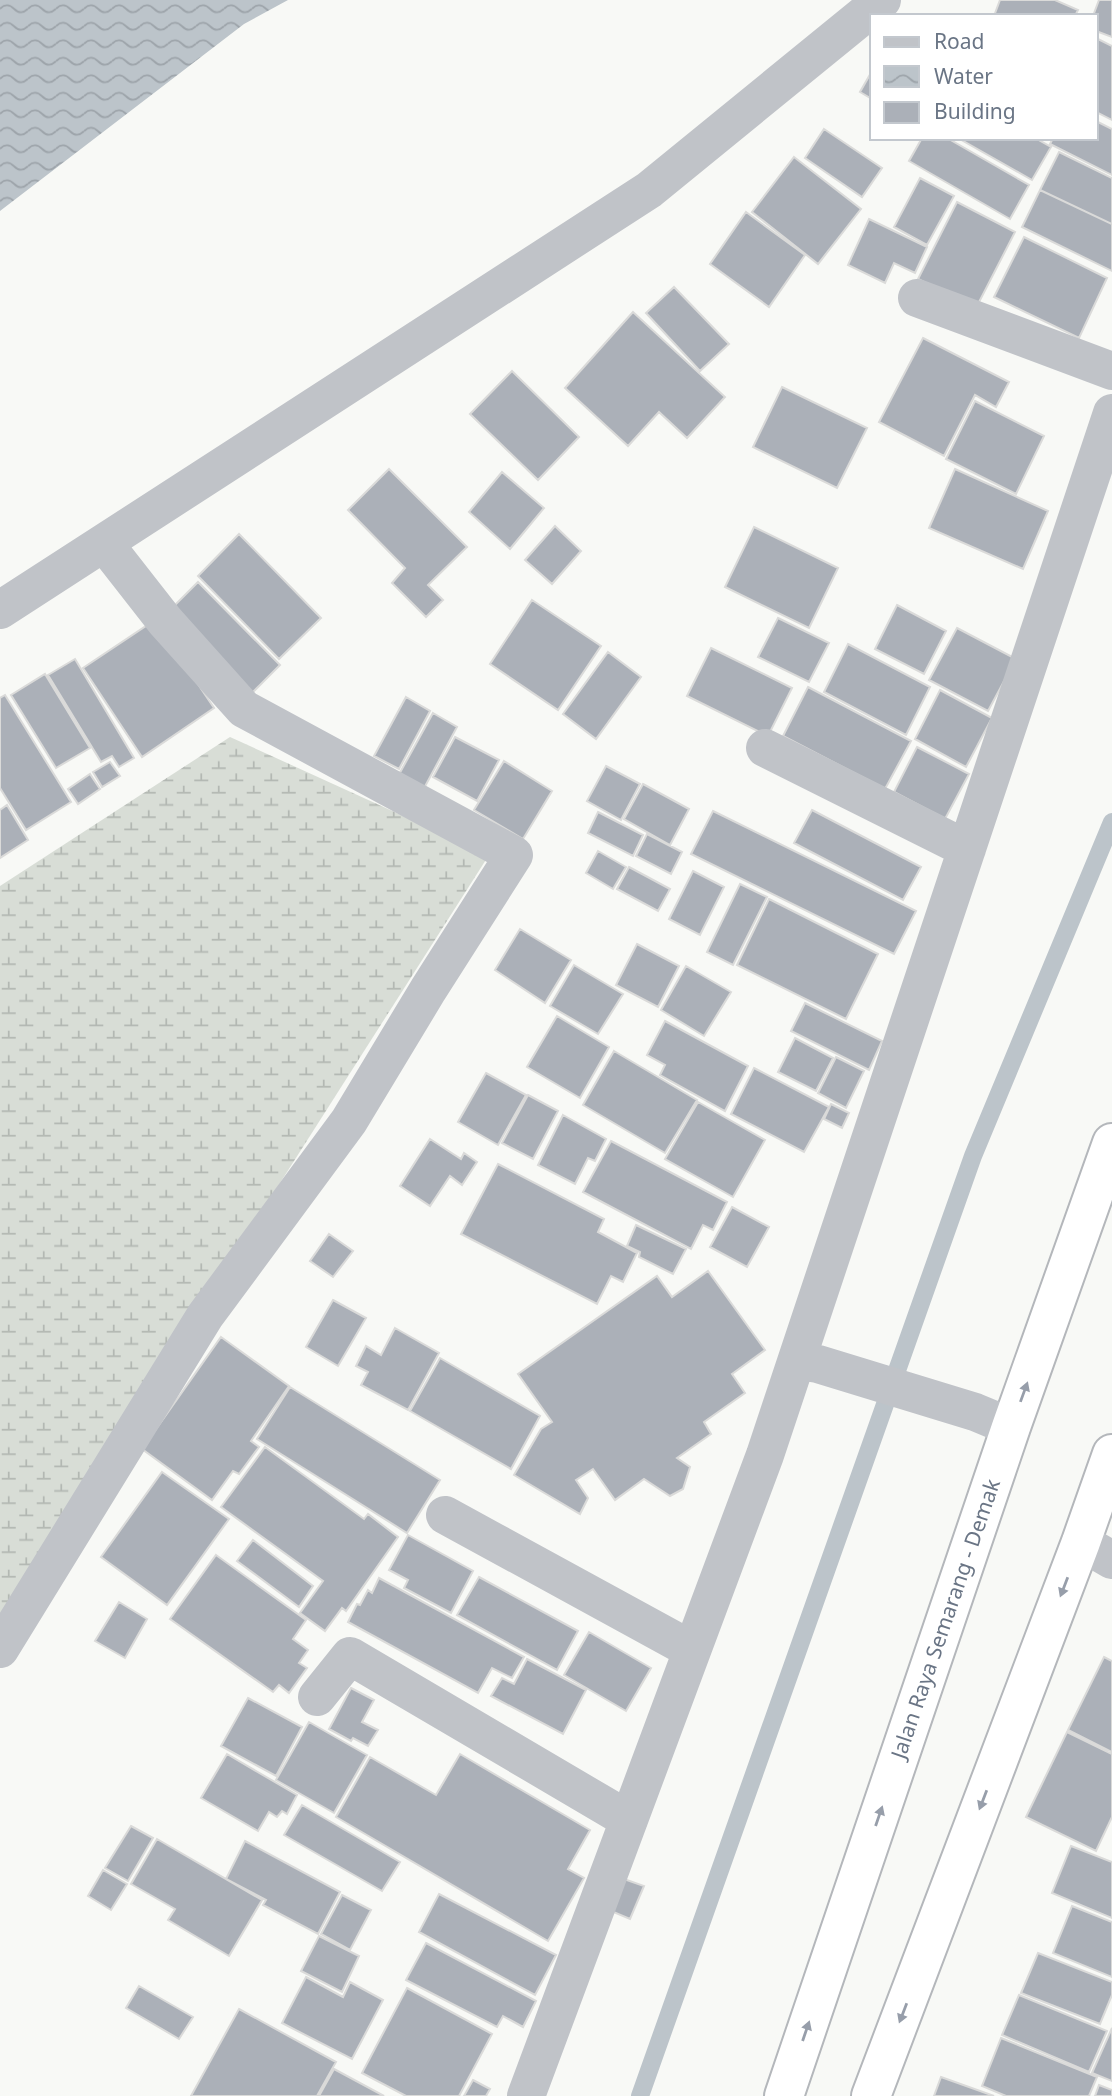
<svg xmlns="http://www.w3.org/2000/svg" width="1112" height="2096" font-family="'Noto Sans',sans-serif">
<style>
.wetland{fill:url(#wetland-marsh)}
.water{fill:url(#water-waves)}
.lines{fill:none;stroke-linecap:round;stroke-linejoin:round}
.stream{stroke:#bcc4ca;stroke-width:18}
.building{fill:#abb0b8;stroke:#dadad9;stroke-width:2}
.highway-casing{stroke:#b4b7bb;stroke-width:42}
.minor{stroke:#c0c3c8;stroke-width:38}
.highway{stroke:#fff;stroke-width:38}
.oneway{fill:#979eaa}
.labels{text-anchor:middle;stroke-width:7;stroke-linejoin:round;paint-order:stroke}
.street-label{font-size:21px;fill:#6a7585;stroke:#fff}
</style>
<defs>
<pattern id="wetland-marsh" width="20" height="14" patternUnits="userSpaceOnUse" patternTransform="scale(1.75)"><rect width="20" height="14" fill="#d8ddd6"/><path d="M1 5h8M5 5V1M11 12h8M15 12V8" fill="none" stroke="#b3b8b3"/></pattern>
<pattern id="water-waves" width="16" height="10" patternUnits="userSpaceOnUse" patternTransform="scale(1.75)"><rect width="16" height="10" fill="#bcc4ca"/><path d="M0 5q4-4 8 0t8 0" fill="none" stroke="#9da4aa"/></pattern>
</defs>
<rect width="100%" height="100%" fill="#f8f9f6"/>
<path class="wetland" d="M230,737L489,855L201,1307L0,1615V886Z"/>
<path class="water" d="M0,0H288L244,24L0,211Z"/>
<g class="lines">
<path class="stream" d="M640,2096L973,1156L1112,822"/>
</g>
<path class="building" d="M1000,0H1055L1078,10L1075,16H994Z
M1099,0H1112V37L1096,31V16H1093Z
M1096,38L1112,46V120L1096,112Z
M872,71V99L860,92Z
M1096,121L1112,129V175L1050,144L1053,138H1096Z
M824,129L882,168L862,197L805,158Z
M922,138H947L1029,185L1010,219L909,161Z
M958,138H1035L1051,147L1032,180Z
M1059,152L1112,178V224L1040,190Z
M794,157L861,209L818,264L752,212Z
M920,178L954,196L927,245L894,227Z
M1040,190L1112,224V271L1022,227Z
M957,202L1015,232L976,308L918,279Z
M746,212L805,255L769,307L710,264Z
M869,219L927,247L915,273L894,263L885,283L848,265Z
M1024,237L1107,278L1079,338L994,297Z
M674,287L729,344L700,371L646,313Z
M633,312L725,397L687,438L659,412L628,446L565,388Z
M923,338L1009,382L996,407L975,395L944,456L879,422Z
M512,371L579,437L538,480L470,414Z
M782,387L867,428L837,488L753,447Z
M975,401L1044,436L1016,494L946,459Z
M389,469L467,547L428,585L443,600L426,617L392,583L405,568L348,510Z
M955,469L1048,511L1023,569L929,528Z
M502,472L544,508L510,549L469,512Z
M555,526L581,551L552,584L525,560Z
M754,527L838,568L809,628L725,587Z
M239,534L321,618L279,659L198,576Z
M198,582L280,665L248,697L166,614Z
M532,600L601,646L558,710L490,664Z
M897,605L946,631L924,674L875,649Z
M778,618L829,643L809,682L758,657Z
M155,620L214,708L142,757L83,668Z
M957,628L1016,659L988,711L929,680Z
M848,644L930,687L906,735L824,692Z
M711,648L792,688L768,736L687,696Z
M608,652L641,677L596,739L563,714Z
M75,659L134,758L119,767L112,756L101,762L48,675Z
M45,674L90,748L56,768L11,695Z
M808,687L911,741L885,789L783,736Z
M940,690L992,718L966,767L915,739Z
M5,695L71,802L26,830L0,788V698Z
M406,697L430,711L399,769L374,756Z
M433,713L457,727L422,792L397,778Z
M455,737L499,760L477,801L433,777Z
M917,747L969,774L945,819L894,792Z
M504,761L552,791L523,839L474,810Z
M110,762L120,776L102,787L93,772Z
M606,766L640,784L621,820L587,801Z
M90,774L100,789L78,804L68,789Z
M643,784L689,809L670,845L624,819Z
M7,805L28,840L0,858V810Z
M812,810L921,867L903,900L794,843Z
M713,811L916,911L894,954L691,854Z
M598,812L643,835L633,856L588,833Z
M647,834L682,852L671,874L636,856Z
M598,851L626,867L613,889L586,873Z
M629,867L670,889L658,911L617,889Z
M693,871L724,887L700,935L669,919Z
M740,884L767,897L733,965L707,952Z
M769,899L878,954L846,1019L737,965Z
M520,929L571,960L545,1003L495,970Z
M637,944L679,966L658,1007L616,985Z
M574,965L623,994L598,1034L550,1006Z
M686,966L731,992L704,1036L661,1010Z
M805,1003L882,1041L869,1070L791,1031Z
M557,1016L609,1047L580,1098L527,1067Z
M665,1021L748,1066L725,1111L660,1075L665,1065L647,1055Z
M795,1038L833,1058L816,1091L778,1072Z
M614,1051L697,1100L665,1153L583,1105Z
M836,1057L864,1071L846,1108L818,1093Z
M754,1068L829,1107L804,1152L731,1114Z
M486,1073L526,1095L498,1145L458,1122Z
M528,1095L558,1111L533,1159L502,1143Z
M698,1102L765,1140L733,1197L665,1159Z
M831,1104L849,1113L842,1128L824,1119Z
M563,1115L606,1139L595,1161L588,1158L575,1184L538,1165Z
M430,1139L461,1159L464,1153L477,1162L462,1185L450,1176L430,1206L400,1186Z
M611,1141L727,1202L713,1230L703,1225L691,1249L583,1192Z
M498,1164L604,1219L598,1232L637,1253L623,1282L611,1276L597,1304L461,1234Z
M732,1207L769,1227L747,1267L710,1247Z
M636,1225L686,1249L673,1274L639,1257L640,1252L627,1246Z
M329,1234L353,1251L333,1277L310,1261Z
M708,1271L765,1350L732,1374L745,1393L704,1422L711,1434L677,1458L690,1467L683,1489L670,1496L644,1479L615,1500L593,1469L576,1480L588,1498L580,1514L514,1475L541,1429L552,1422L518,1374L657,1276L672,1297Z
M333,1300L366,1318L338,1366L306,1347Z
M395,1328L439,1353L408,1410L361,1385L368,1372L356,1366L366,1346L381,1355Z
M221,1337L289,1386L251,1441L259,1447L239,1474L233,1471L212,1500L142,1449Z
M440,1358L540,1416L511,1469L410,1411Z
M290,1387L440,1480L407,1533L257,1439Z
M265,1447L364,1519L368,1514L398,1537L346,1611L342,1608L325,1631L300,1613L323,1581L221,1507Z
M162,1472L229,1519L167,1605L101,1557Z
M408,1535L473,1571L451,1613L404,1588L408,1580L389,1570Z
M253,1540L313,1586L299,1607L237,1561Z
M216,1555L306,1620L293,1639L308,1650L299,1663L307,1668L289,1693L279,1685L273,1692L170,1619Z
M479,1577L578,1631L557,1670L457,1615Z
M379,1578L524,1657L512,1678L492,1668L478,1693L348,1622L357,1604L360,1605L368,1590L372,1593Z
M119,1602L147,1619L125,1658L95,1641Z
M589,1632L651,1668L626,1711L564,1675Z
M1104,1657L1112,1661V1752L1068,1730Z
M527,1659L586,1690L563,1734L491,1696L502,1678L514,1684Z
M351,1688L374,1700L362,1722L378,1730L368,1746L353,1738L351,1741L329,1729Z
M248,1698L302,1727L276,1776L221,1746Z
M309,1722L367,1755L334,1813L276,1780Z
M1067,1732L1112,1754V1817L1096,1851L1026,1817Z
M227,1754L297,1795L287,1814L282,1811L277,1817L269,1812L258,1831L201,1798Z
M460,1754L590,1830L568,1869L584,1878L548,1941L336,1817L370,1757L436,1795Z
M302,1805L400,1862L382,1891L284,1835Z
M131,1826L153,1838L128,1881L105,1868Z
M157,1839L262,1900L229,1956L168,1920L175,1909L131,1884Z
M245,1841L340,1892L318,1934L263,1905L266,1900L226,1879Z
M1071,1846L1112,1862V1918L1052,1893Z
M103,1870L127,1884L111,1910L88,1896Z
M624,1879L644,1886L630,1919L611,1911Z
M439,1894L556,1955L535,1995L419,1932Z
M342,1895L371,1910L350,1950L321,1934Z
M1072,1906L1112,1922V1977L1053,1953Z
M319,1936L359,1956L342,1992L301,1971Z
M426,1943L536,2001L523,2027L503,2016L497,2027L406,1980Z
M1038,1953L1112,1982V1995L1100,2024L1021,1993Z
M306,1977L343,1997L350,1982L383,2000L352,2059L282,2023Z
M139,1986L193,2017L179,2039L126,2008Z
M407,1988L492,2034L459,2096H406L362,2073Z
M1019,1995L1107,2031L1089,2072L1002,2035Z
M239,2009L336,2062L317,2096H191Z
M1112,2028V2081L1092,2073Z
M1001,2038L1097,2077L1089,2096H1006L982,2086Z
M334,2069L384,2096H319Z
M941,2077L994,2096H934Z
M473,2080L490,2089L486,2096H464Z
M1099,2085L1112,2090V2096H1095Z"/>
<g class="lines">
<defs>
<path id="highway" d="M784,2096L1011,1427L1112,1143
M871,2096L1081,1542L1112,1454"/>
</defs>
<use href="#highway" class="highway-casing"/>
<path class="minor" d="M917,298L1112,371
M0,610L649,190L882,0
M765,748L967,849
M797,1361L818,1364L975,1412L1011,1427
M445,1515L692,1650
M1081,1542L1112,1560
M0,1649L205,1316L349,1121L428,990L514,855L244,709L165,621L104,543
M317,1697L350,1656L629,1820
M526,2096L765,1455L1112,413"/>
<use href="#highway" class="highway"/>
</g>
<defs><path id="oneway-solid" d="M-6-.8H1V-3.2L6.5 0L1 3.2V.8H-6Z" transform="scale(1.75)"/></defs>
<g class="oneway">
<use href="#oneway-solid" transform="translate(1024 1392) rotate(-70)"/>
<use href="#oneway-solid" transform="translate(1064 1587) rotate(111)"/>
<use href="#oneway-solid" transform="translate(983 1800) rotate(111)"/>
<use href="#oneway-solid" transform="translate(879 1816) rotate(-71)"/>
<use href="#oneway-solid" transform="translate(903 2013) rotate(111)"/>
<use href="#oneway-solid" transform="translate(806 2031) rotate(-71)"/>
</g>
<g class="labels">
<g class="street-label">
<text transform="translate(946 1619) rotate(-71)" y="7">Jalan Raya Semarang - Demak</text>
</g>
</g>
<rect x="870" y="14" width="228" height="126" fill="#ffffff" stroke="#c3c8ce" stroke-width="2"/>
<rect x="884" y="37" width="35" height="10" fill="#c0c3c8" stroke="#c3c8ce" stroke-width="2"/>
<text x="934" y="49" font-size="21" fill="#6a7585">Road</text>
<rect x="884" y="66" width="35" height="21" fill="url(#water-waves)" stroke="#c3c8ce" stroke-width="2"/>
<text x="934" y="84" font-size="21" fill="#6a7585">Water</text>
<rect x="884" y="102" width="35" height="21" fill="#abb0b8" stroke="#c3c8ce" stroke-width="2"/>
<text x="934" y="119" font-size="21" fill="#6a7585">Building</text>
</svg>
